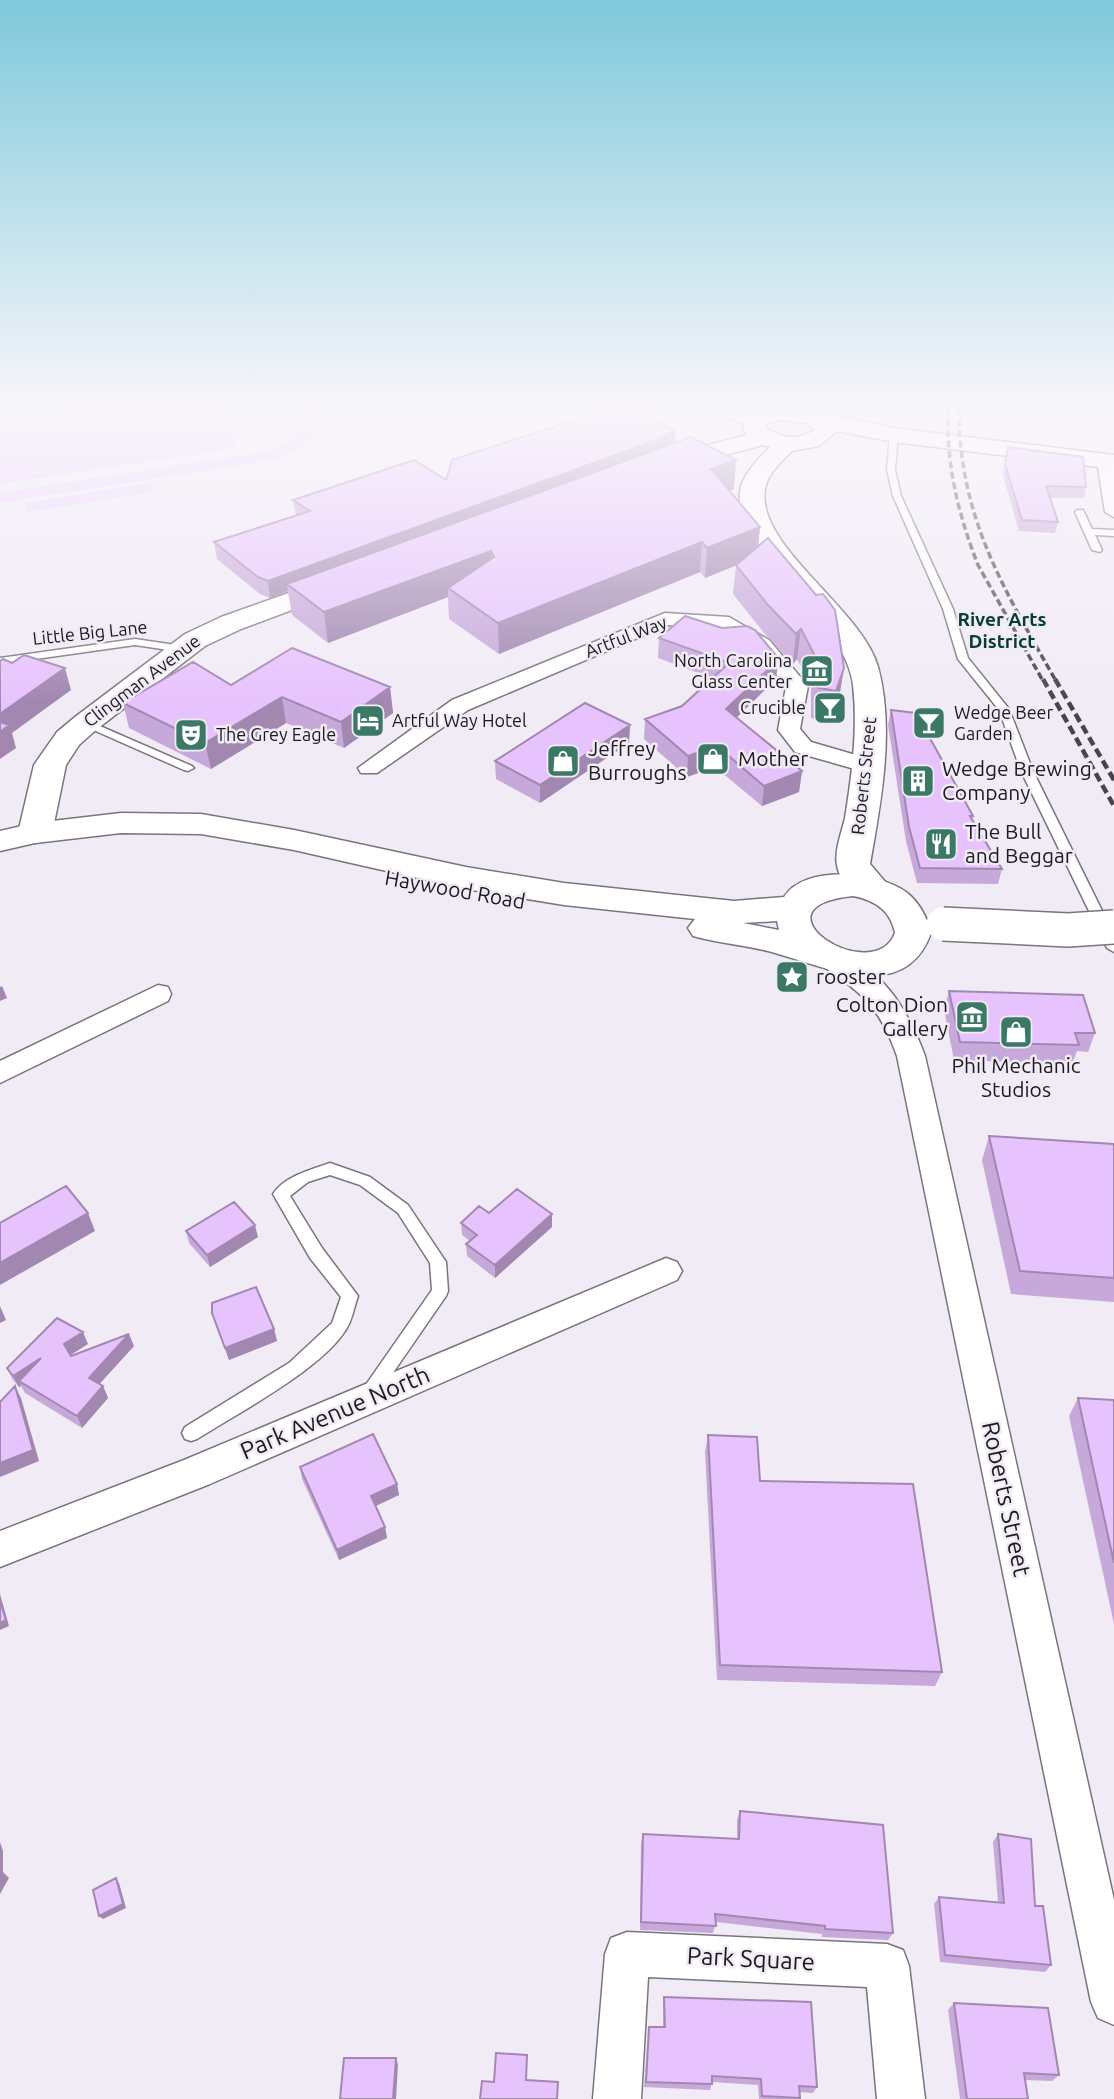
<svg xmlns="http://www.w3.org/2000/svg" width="1114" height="2099" font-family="Ubuntu,sans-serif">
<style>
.green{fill:#ebd1fb}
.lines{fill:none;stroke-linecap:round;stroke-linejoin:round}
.lane-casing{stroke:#7a747e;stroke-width:3}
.street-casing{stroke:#7a747e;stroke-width:3}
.secondary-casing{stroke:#7a747e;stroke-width:3}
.primary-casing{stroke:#7a747e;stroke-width:3}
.lane{fill:#fff;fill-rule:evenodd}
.street{fill:#fff;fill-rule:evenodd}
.secondary{fill:#fff;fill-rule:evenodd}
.primary{fill:#fff;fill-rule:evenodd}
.rail-far1{stroke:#47444a;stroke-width:3.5;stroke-dasharray:7 3.5;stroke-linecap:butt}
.rail{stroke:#47444a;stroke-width:4.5;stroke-dasharray:9 4.5;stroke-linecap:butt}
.primary-bridge-casing{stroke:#7a747e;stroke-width:36;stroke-linecap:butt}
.primary-bridge{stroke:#fff;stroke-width:33}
.wall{fill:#c7a8da}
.shaded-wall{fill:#a288b1}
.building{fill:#e7c3fd;stroke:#a288b1;stroke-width:2}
.labels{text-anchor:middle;stroke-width:5;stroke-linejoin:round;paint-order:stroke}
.far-street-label{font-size:18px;fill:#1c1a1e;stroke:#f1ebf6}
.far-poi-label{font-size:18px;fill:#1c1a1e;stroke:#f1ebf6;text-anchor:start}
.far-neighbourhood-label{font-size:19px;font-weight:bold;fill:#063d2f;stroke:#f1ebf6}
.poi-label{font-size:21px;fill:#1c1a1e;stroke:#f1ebf6;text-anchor:start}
.street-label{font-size:21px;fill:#1c1a1e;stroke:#f1ebf6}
.near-street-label{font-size:24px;fill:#1c1a1e;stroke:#f1ebf6}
</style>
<rect width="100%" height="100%" fill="#f1ebf6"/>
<path class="green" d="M112,409H222L238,448L0,484V425Z
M302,409H324L323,429L300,449L273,460L0,503V493L263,452C280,446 298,440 305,422Z
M150,483L154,492L27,512L24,503Z"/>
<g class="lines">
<defs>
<path id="lane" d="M894,432L898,435L895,470L901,496L953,609L968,658L1009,709L1033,771L1114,935V952L1107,948L1021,771L999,710L958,659L943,609L893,496L887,470L890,435Z
M1077,510H1083L1092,529L1114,530V536L1095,535L1102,550L1100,552L1092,550L1075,512Z
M135,639L182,646L187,649L182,652L135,645L0,664V658Z
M86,720L192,766L194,768L188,771L184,770L82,725V721Z
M330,1163L370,1177L408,1205L446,1262L448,1291L446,1296L377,1396L371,1399L365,1396L362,1391L365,1386L432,1290L430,1263L398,1213L360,1185L330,1175L308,1182L290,1196L322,1248L358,1296C354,1307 352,1322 345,1331C320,1370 238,1413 197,1439L191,1441L185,1439L182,1433L185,1427L289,1363L332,1323L341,1297L310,1258L273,1194C285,1176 310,1170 330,1163Z"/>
<path id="street" d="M705,409H730L762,423L754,428Z
M1106,456L1114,460V517L1105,512L1097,461Z
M665,613L729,617L769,640L808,686L800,729L811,742L873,760L876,765L873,770L865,772L795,752L778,730L786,687L755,648L718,627L668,625L468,710L377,773H361L358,768L452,700Z
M830,950C881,964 908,1010 925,1056L1114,1900V2025L1098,2018L1091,2002L897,1056C880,1008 863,993 821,965L817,959L821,953Z
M158,985L168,987L171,994L168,1001L0,1083V1061Z
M666,1258L677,1262L682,1271L677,1280L210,1484L0,1567V1531L184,1460Z
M627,1932L887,1944L903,1950L909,1966L925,2099H877L867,1987L648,1977L641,2099H593L605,1954L611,1938Z"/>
<path id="secondary" d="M767,409L812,410L894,428L1114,455V469L894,442L837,431L819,446L792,451C782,461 767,474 765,490C756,546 863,610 878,667C895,729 881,802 870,864L893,891L888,899C866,905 841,889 837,865C834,852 842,831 845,818C852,775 858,729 853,685C845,616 732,554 740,491C742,475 759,458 770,447L763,445L665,471L657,469L653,464L657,459L669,455L747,435L743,430L749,414ZM780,420L806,423L814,430C799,441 781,438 766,428L767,423Z
M339,575L348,577L352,583L348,589L241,629L205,646L97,729L79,745L66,765L52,833L47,840L35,843L23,840L18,833L34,765L57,732L75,717L185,634L221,617Z"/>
<path id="primary" d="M121,813L201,814L294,830L466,867L564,883L734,901L784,897C805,864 878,872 906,892C919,902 927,917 931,933C904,1008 819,964 768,951C744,945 718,943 693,936L688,928L695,919L564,905L466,889L294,850L201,834L121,833L35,843L0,851V831L35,823ZM853,896C875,900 891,911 895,933C874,989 745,907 853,896ZM777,921L779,930L743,923Z"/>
</defs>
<use href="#lane" class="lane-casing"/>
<use href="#street" class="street-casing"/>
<use href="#secondary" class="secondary-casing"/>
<use href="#primary" class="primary-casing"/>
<use href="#lane" class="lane"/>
<use href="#street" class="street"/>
<use href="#secondary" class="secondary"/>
<use href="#primary" class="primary"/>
<path class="rail-far1" d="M948,409C946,464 958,514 978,565L1043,681
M959,409C959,518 1004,589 1056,681"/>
<path class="rail" d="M1043,679L1114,806
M1055,679L1114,780"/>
<defs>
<path id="primary-bridge" d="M943,924L1068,930L1114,927"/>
</defs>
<use href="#primary-bridge" class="primary-bridge-casing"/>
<use href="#primary-bridge" class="primary-bridge"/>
</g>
<path class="wall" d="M608,409H663L641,413L675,431V443L734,489L729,491L760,527L758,547L844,668L839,698L831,721L811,718V686L797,659L793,664L765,634L733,594L736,565L705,578L700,572L499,654L449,619L448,597L328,643L292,615L288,591L270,598L260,594L217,559L214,542L296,516L293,500L446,480L609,410Z
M1008,447L1086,487L1084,498H1050L1058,522L1055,533L1019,531L1003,475Z
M659,638L776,679L736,718L802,771L799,792L762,806L715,767L687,777L644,739L645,719L682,706L712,678L658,658Z
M231,685L390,687L393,713L344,748L286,723L211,769L129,728L123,703Z
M891,710L973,816L972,820L1002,869L998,884L917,883L906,841L888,725Z
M630,725L629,743L540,803L496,779L495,761Z
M949,991L1095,1033L1088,1052L1077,1051L1072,1064L954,1060L944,1009Z
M989,1136L1114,1144V1302L1011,1294L982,1160Z
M489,1213L552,1214V1227L495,1278L467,1256L466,1244L470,1241L462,1235L461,1223Z
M186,1231L258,1237L210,1267L189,1243Z
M212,1313L274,1329L277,1341L229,1360Z
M88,1344L70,1355L71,1356L134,1346L99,1384L103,1386L108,1398L82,1428L25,1393L21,1386L19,1387L13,1380L7,1368Z
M1078,1398L1114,1400V1624L1069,1416Z
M708,1435L760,1481L942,1672L935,1686L717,1680L705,1452Z
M300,1467L397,1484L399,1495L376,1506L385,1527L387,1538L339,1560L302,1479Z
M740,1811L893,1933L888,1940L822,1937V1934L716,1922L713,1933L640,1930L641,1843L643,1834L737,1839V1820Z
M998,1834L1035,1906L1051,1965L1045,1972L940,1962L934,1904L939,1897L998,1902L993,1842Z
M664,1997L817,2087L813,2093L799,2092V2099H759L758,2085L712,2082L710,2090L644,2087L649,2027H663V2004Z
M954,2003L1059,2075L1052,2081L1025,2080L1028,2099H960L948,2010Z"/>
<path class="shaded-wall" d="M617,409H663L616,418Z
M675,431V447L287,584L288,591L270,598L268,581Z
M736,460L734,489L709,498L711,469Z
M760,527L757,557L705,578L707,548Z
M702,542L700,572L499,654L498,623Z
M491,551L492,581L448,588V597L328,643L324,612Z
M801,629L797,659L793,664L796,634Z
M779,659L776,679L724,730L726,709Z
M65,668L71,690L12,733L16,748L0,759V714Z
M844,668L839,698L831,721L836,691Z
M390,687L393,713L344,748L341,722Z
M282,697L286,723L211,769L205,743Z
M630,725L629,743L540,803V785Z
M717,746L715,767L687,777L688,756Z
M802,771L799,792L762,806L764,786Z
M2,986L7,998L0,1001V987Z
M88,1213L95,1231L0,1285V1263Z
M552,1214V1227L495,1278V1265Z
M255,1225L258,1237L210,1267L207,1255Z
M0,1306L6,1320L0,1323Z
M274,1329L277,1341L229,1360L225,1348Z
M83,1332L88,1344L69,1356L64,1344Z
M129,1334L134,1346L94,1390L89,1378Z
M41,1358L19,1381L21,1386L19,1387L13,1376Z
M15,1386L21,1398L39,1461L0,1477V1463Z
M103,1386L108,1398L82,1428L77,1416Z
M397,1484L399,1495L373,1507L371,1496Z
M385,1527L387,1538L339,1560L337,1550Z
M0,1594L9,1626L0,1630Z
M0,1842L3,1851V1872L9,1878L0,1894Z
M116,1878L119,1883L126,1908L103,1919L99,1916Z
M396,2058L398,2065L396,2099H393Z"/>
<path class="building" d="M618,409H633L675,431L663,436L665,437L268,581L258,577L214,542L310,511L293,500L414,460L446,480L452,460L606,410Z
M691,437L736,460L711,469L760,527L707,548L702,542L498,623L448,588L494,557L491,551L324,612L287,584Z
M1008,447L1083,457L1086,487L1046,486L1058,522L1022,520L1005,464Z
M768,538L816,595L823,594L835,610L844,668L836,691L815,687V656L801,629L796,634L768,605L736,565Z
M685,616L722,628L747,626L755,630L779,659L726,709L802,771L764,786L717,746L688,756L645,719L682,706L729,663L659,638Z
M292,648L390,687L341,722L282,697L205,743L123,703L193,662L231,685Z
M24,655L65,668L0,714V661L3,659L12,663Z
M585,703L630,725L540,785L495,761Z
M891,710L916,713L973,816H970L1002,869L920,868L909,827Z
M0,722L9,725L0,732Z
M949,991L1083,995L1095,1033H1075L1079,1045L960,1042Z
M989,1136L1114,1144V1278L1020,1271Z
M66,1186L88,1213L0,1263V1223Z
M517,1189L552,1214L495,1265L466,1244L477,1235L461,1223L479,1206L489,1213Z
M234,1202L255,1225L207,1255L186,1231Z
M256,1287L274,1329L225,1348L212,1313V1303Z
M57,1318L83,1332L64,1344L71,1356L129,1334L89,1378L103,1386L77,1416L19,1381L41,1358L13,1376L7,1368Z
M15,1386L33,1450L0,1463V1402Z
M1078,1398L1114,1400V1563Z
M373,1434L397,1484L371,1496L385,1527L337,1550L300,1467Z
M708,1435L757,1437L760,1481L913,1484L942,1672L720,1665Z
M0,1601L6,1620L0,1623Z
M740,1811L883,1825L893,1933L825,1929V1926L715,1914L716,1926L641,1922L643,1834L739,1839Z
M998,1834L1031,1839L1035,1906H1043L1051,1965L945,1955L939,1897L1004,1903Z
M116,1878L123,1904L99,1916L93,1890Z
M664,1997L811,2002L817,2087L799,2086L800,2098L762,2096L761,2079L712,2076V2084L646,2082L649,2027H665Z
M954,2003L1048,2008L1059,2075L1024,2073L1028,2099H967Z
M496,2053L527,2055L526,2080L558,2082L557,2099H480L482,2081L494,2082Z
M344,2058H396L393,2099H340Z"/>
<linearGradient id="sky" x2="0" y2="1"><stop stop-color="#7ec9db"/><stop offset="0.58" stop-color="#f9f6fb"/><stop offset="1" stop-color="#f9f6fb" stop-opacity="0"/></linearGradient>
<rect width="1114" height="703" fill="url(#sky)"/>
<defs>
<symbol id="museum-square" viewBox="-11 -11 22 22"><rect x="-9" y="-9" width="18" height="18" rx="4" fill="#3b7966" stroke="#f1ebf6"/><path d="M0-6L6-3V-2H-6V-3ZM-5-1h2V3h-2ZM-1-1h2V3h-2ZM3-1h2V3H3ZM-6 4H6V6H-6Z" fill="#fff"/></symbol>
<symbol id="bar-square" viewBox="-11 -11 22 22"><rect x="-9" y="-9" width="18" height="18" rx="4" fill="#3b7966" stroke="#f1ebf6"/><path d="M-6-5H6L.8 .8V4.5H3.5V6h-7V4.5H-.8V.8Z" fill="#fff"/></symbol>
<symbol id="hotel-square" viewBox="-11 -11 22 22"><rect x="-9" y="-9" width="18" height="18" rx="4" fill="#3b7966" stroke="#f1ebf6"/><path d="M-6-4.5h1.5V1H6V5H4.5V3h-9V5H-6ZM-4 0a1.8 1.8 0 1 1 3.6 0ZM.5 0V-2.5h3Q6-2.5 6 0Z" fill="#fff"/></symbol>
<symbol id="theatre-square" viewBox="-11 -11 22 22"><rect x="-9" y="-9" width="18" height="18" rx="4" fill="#3b7966" stroke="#f1ebf6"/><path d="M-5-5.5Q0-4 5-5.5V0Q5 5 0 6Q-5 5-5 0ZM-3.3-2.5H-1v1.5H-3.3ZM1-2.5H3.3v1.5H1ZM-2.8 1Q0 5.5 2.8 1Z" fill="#fff"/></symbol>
<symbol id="shop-square" viewBox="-11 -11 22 22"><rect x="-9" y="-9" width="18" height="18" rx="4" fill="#3b7966" stroke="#f1ebf6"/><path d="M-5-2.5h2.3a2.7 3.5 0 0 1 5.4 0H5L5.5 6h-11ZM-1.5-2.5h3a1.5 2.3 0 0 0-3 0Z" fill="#fff"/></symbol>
<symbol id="building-square" viewBox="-11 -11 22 22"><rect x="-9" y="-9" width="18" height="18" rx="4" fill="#3b7966" stroke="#f1ebf6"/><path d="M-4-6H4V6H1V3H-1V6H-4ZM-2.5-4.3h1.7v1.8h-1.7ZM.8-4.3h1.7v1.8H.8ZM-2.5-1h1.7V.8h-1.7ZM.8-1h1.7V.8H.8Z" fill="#fff"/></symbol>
<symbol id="restaurant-square" viewBox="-11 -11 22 22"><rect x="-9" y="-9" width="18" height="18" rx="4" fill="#3b7966" stroke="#f1ebf6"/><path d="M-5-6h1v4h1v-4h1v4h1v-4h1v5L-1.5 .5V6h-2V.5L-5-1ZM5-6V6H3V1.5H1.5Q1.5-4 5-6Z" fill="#fff"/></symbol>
<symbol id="sight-square" viewBox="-11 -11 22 22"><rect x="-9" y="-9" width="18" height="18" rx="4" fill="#3b7966" stroke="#f1ebf6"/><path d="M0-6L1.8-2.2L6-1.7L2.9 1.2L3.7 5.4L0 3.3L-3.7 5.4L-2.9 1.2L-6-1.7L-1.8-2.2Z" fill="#fff"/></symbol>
</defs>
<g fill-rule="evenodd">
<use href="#museum-square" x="798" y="652" width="38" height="38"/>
<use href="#bar-square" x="811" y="689" width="38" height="38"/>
<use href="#hotel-square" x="349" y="702" width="38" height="38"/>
<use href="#bar-square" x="910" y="704" width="38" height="38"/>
<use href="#theatre-square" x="172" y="716" width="38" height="38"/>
<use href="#shop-square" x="694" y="740" width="38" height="38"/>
<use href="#shop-square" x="544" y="742" width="38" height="38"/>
<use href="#building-square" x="899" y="762" width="38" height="38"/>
<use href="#restaurant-square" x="922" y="825" width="38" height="38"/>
<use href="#sight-square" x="773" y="958" width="38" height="38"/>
<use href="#museum-square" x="953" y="998" width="38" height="38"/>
<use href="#shop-square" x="997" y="1013" width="38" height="38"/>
</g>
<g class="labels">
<g class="far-street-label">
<text transform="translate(90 633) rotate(-6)" y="6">Little Big Lane</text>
<text transform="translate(626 637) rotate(-21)" y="6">Artful Way</text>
<text transform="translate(142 681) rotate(-37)" y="6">Clingman Avenue</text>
<text transform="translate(864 776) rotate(-84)" y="6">Roberts Street</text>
</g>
<g class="far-poi-label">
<text x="792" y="667" text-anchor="end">North Carolina<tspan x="792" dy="21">Glass Center</tspan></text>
<text x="806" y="714" text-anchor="end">Crucible</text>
<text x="954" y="719">Wedge Beer<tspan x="954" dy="21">Garden</tspan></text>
<text x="392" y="727">Artful Way Hotel</text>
<text x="216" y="741">The Grey Eagle</text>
</g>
<g class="far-neighbourhood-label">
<text x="1002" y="626">River Arts<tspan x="1002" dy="22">District</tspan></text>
</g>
<g class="poi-label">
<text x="588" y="756">Jeffrey<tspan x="588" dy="24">Burroughs</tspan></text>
<text x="738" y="766">Mother</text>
<text x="942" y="776">Wedge Brewing<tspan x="942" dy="24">Company</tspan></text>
<text x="965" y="839">The Bull<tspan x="965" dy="24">and Beggar</tspan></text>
<text x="816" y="984">rooster</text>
<text x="948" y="1012" text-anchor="end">Colton Dion<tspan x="948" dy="24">Gallery</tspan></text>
<text x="1016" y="1073" text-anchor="middle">Phil Mechanic<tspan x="1016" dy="24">Studios</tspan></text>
</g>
<g class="street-label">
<text transform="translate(455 890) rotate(10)" y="7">Haywood Road</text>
</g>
<g class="near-street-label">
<text transform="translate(335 1413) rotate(-23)" y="8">Park Avenue North</text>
<text transform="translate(1006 1499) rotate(78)" y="8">Roberts Street</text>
<text transform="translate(751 1959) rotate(3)" y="8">Park Square</text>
</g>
</g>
</svg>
